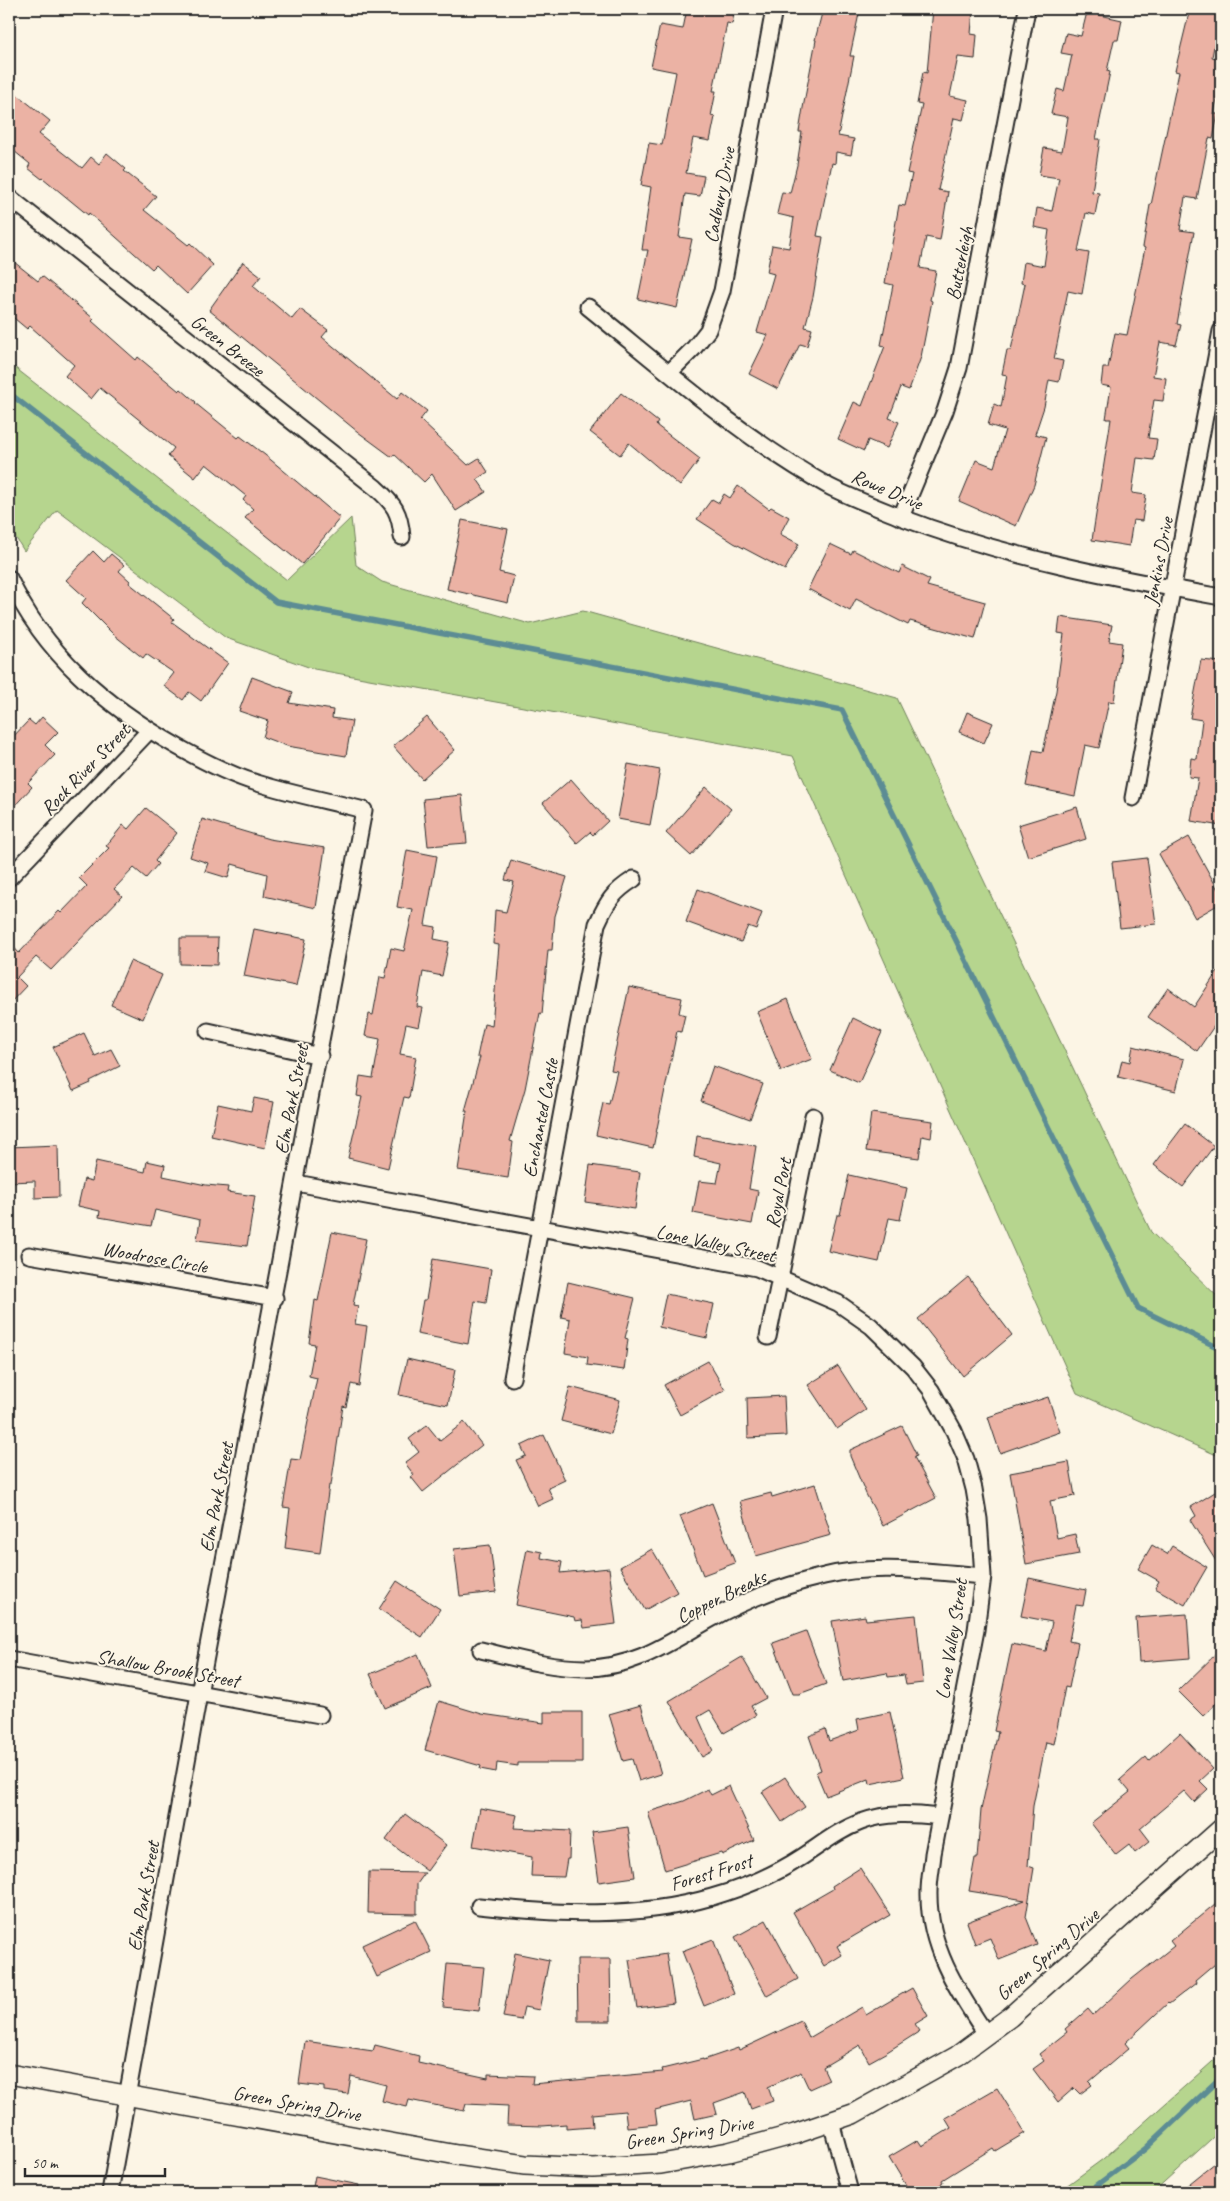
<svg xmlns="http://www.w3.org/2000/svg" width="1230" height="2201" font-family="Caveat,sans-serif">
<style>
.green{fill:#b6d58e;stroke:#70805c}
.lines{fill:none;stroke-linecap:round;stroke-linejoin:round}
.stream{stroke:#5c8c94;stroke-width:5.5}
.building{fill:#ebb2a4;stroke:#2b2b2b}
.minor-casing{stroke:#2b2b2b;stroke-width:19}
.tertiary-casing{stroke:#2b2b2b;stroke-width:22}
.minor{stroke:#fcf5e5;stroke-width:15}
.tertiary{stroke:#fcf5e5;stroke-width:19}
.labels{text-anchor:middle;stroke-width:4;stroke-linejoin:round;paint-order:stroke}
.street-label{font-size:20px;fill:#2b2b2b;stroke:#fcf5e5}
</style>
<rect width="100%" height="100%" fill="#fcf5e5"/>
<filter id="ink" filterUnits="userSpaceOnUse"><feTurbulence type="fractalNoise" baseFrequency=".02" numOctaves="2"/><feDisplacementMap in="SourceGraphic" scale="10" xChannelSelector="R" yChannelSelector="G"/><feConvolveMatrix kernelMatrix="1 2 1 2 8 2 1 2 1" color-interpolation-filters="sRGB"/></filter>
<g filter="url(#ink)">
<path class="green" d="M9,363L287,580L351,518L356,565L382,582L530,624L583,611L897,698L1151,1232L1221,1300V1457L1077,1393L793,756L314,669L226,638L57,510L24,551L9,527Z
M1221,2054V2130L1153,2192H1058L1103,2159Z"/>
<g class="lines">
<path class="stream" d="M9,393L276,602L842,710L1138,1308L1221,1349
M1088,2192L1145,2149L1221,2077"/>
</g>
<path class="building" d="M687,9H735L732,24L727,23L713,91H716L711,116L715,117L710,141L693,138L686,173L704,176L700,196L685,194L679,237L692,239L677,308L638,299L648,250H642L651,187L641,185L649,143L662,145L676,72L651,67L660,25L683,29Z
M823,9H860L850,56H854L838,136L854,139L851,155L836,152L835,164L832,163L817,236L823,237L813,297L805,327L812,329L807,346L800,344L778,389L749,374L768,335L757,332L774,274L767,272L772,245L789,248L794,218L777,214L782,192L790,193L797,165L802,132H799L803,108L816,40H815Z
M933,9H973L971,34L977,35L975,59L958,57L950,96L968,100L963,120L954,118L938,190L948,192L940,240L926,237L920,268L936,271L930,300L932,301L921,357L909,390L901,387L889,418L899,422L887,448L868,440L864,451L838,439L854,402L862,406L885,346L881,345L893,285L885,283L899,205L905,206L912,174L907,173L922,105L917,104L923,72L927,73Z
M1190,9H1221L1212,57L1221,59V78L1214,114H1218L1213,139L1209,138L1197,199L1185,197L1180,230L1194,232L1177,324L1181,325L1176,345L1160,342L1153,376L1166,378L1163,401L1154,400L1148,438L1157,439L1154,460L1137,458L1132,493L1146,495L1142,521L1133,520L1129,546L1092,540L1111,419H1106L1111,387L1101,385L1103,368H1108L1115,333L1127,335L1145,248L1143,247L1150,205H1151L1179,72L1175,71Z
M1087,12L1122,20L1118,40H1114L1107,71L1110,72L1096,139H1100L1092,192L1099,193L1095,215L1086,213L1078,251L1089,253L1082,294L1068,291L1054,359L1063,361L1059,382L1049,380L1044,407L1035,434L1046,437L1034,485L1016,526L959,501L976,460L994,467L1005,430L988,425L994,404L1001,407L1007,375L1002,374L1007,350H1011L1025,284L1021,283L1024,262L1044,266L1049,230L1034,227L1037,208L1052,211L1059,178L1039,175L1044,148L1062,151L1068,117L1051,114L1057,89L1064,91L1072,55L1061,53L1066,33L1081,36Z
M9,88L50,121L39,134L82,168L91,157L99,164L107,153L126,169L124,171L156,196L144,210L188,245L190,243L213,265L187,294L156,265L152,269L89,213L88,215L43,178L42,179L28,168L30,164L9,147Z
M9,258L38,281L42,276L94,319L92,321L136,360L138,357L179,391L181,389L196,402L195,403L238,438L240,436L265,455L340,518L302,564L245,518L253,509L243,500L246,496L206,464L195,478L168,456L174,448L100,388L91,399L65,376L74,365L30,326L27,329L9,314Z
M243,262L261,276L253,286L292,319L300,309L328,330L322,337L397,399L402,392L427,411L420,420L468,465L479,458L488,472L477,479L486,492L456,511L432,474L424,482L394,454L392,457L358,432L209,310Z
M621,393L658,422L656,425L700,459L680,486L629,443L620,455L590,432Z
M738,486L769,509L771,507L789,517L780,534L799,544L785,570L734,543L697,519L712,499L719,503L724,494L730,498Z
M462,520L508,529L499,572L514,576L508,603L447,589Z
M830,544L851,554L853,550L899,573L902,566L930,580L927,586L985,602L975,639L910,621L908,625L856,599L850,611L808,589Z
M93,551L104,562L111,554L124,565L119,571L130,581L129,583L174,619L172,622L228,663L201,701L189,692L183,700L164,686L174,673L146,654L143,658L114,635L82,603L86,598L66,580Z
M1060,617L1112,625L1109,641L1122,643L1114,702L1109,701L1099,748L1085,745L1075,796L1026,786L1033,750L1043,752L1056,691L1064,634L1058,633Z
M1201,660L1221,662V826L1191,821L1198,778L1189,777L1191,758L1197,759L1202,720L1190,718Z
M252,677L293,692L289,703L333,710L332,718L352,721L346,756L287,746L263,737L268,721L239,711Z
M967,712L993,723L984,743L959,732Z
M42,717L58,732L45,745L55,755L28,783L32,787L9,812V741L29,720L35,725Z
M427,717L455,750L422,779L393,746Z
M628,764L660,770L650,825L618,819Z
M571,779L608,821L593,835L590,832L577,843L543,803Z
M706,787L731,809L691,856L666,833Z
M462,795L467,843L428,846L423,799Z
M1077,807L1086,839L1028,857L1018,825Z
M146,808L177,833L155,861L158,864L146,878L134,868L114,889L122,896L51,970L36,957L17,977L26,986L9,1004V942L19,953L59,911L61,913L87,886L79,878L109,848L106,846L123,825L128,829Z
M202,819L269,839L325,848L316,908L264,896L267,874L232,864L228,878L205,871L208,863L190,857Z
M1189,837L1221,895V903L1195,918L1159,854Z
M407,850L437,856L425,925L436,927L434,939L449,942L442,976L423,972L417,1007L423,1008L419,1027L406,1024L400,1054L416,1057L409,1098L404,1097L388,1168L348,1158L362,1097L357,1096L360,1076L373,1078L380,1039L365,1036L369,1014L373,1015L380,977L385,978L391,948L404,951L413,910L397,907Z
M1147,858L1156,924L1120,928L1112,862Z
M511,860L567,877L555,916L552,950H548L542,1014L540,1013L525,1089L510,1141L513,1142L508,1178L458,1170L467,1111H465L480,1057H477L484,1024L492,1026L499,945L493,944L495,910L506,912L514,882L505,880Z
M698,889L762,913L756,929L748,926L741,942L686,922Z
M254,929L306,939L296,986L244,976Z
M180,938H218L217,965L180,964Z
M130,961L162,975L143,1019L111,1005Z
M1221,966V1016L1197,1051L1148,1017L1168,988L1194,1007Z
M629,987L682,998L679,1013L685,1015L681,1032L677,1031L653,1148L596,1135L603,1103L609,1104L617,1071L611,1070Z
M788,999L812,1059L781,1071L757,1012Z
M853,1018L882,1032L859,1083L830,1070Z
M84,1033L95,1056L111,1049L120,1066L90,1081L91,1083L73,1091L53,1047Z
M1133,1046L1184,1059L1176,1091L1118,1077L1122,1060L1130,1062Z
M713,1066L763,1084L750,1119L701,1101Z
M254,1098L274,1102L265,1148L211,1136L218,1104L251,1111Z
M871,1113L933,1121L931,1138L922,1136L919,1158L866,1151Z
M1185,1124L1214,1146L1183,1187L1154,1165Z
M697,1136L756,1146L749,1189L758,1191L752,1224L693,1213L699,1181L717,1183L721,1163L694,1157Z
M58,1145L59,1197L35,1198V1181L9,1182V1147Z
M96,1161L145,1172L147,1161L165,1165L163,1176L206,1185L228,1187L227,1192L255,1196L247,1246L197,1240L200,1220L155,1210L151,1226L99,1217L100,1211L78,1206L84,1179L92,1181Z
M590,1165L640,1172L635,1209L585,1202Z
M849,1175L907,1188L900,1220L889,1218L879,1262L828,1251L837,1215H840Z
M332,1232L366,1239L353,1305L358,1306L355,1324L367,1326L359,1386L351,1384L346,1407L343,1406L331,1485H329L320,1553L285,1548L290,1508L283,1507L291,1459L300,1460L317,1378L309,1376L315,1344L309,1343L315,1300L318,1301Z
M433,1259L491,1269L486,1303L475,1301L468,1344L417,1334L423,1300H426Z
M968,1277L1012,1335L963,1376L918,1319Z
M568,1282L635,1298L625,1338L628,1339L624,1370L587,1365L588,1357L565,1353L570,1319L561,1317Z
M666,1294L714,1304L707,1338L659,1327Z
M407,1359L455,1370L448,1405L399,1395Z
M708,1361L725,1390L680,1415L664,1385Z
M838,1366L866,1410L837,1429L808,1385Z
M570,1387L620,1400L611,1434L561,1421Z
M784,1396L786,1436L748,1438L747,1398Z
M1048,1397L1060,1432L1000,1453L988,1417Z
M464,1422L482,1445L423,1492L411,1477L414,1475L405,1463L419,1452L409,1439L427,1425L440,1441Z
M902,1426L917,1456L914,1457L936,1498L883,1526L866,1494L850,1456V1450Z
M544,1435L565,1480L548,1488L553,1499L538,1506L516,1460L526,1456L521,1446Z
M1069,1462L1075,1496L1050,1501L1057,1538L1075,1534L1079,1554L1026,1564L1010,1473Z
M815,1484L831,1535L756,1556L740,1501L771,1493L772,1497Z
M1215,1492L1221,1502V1569L1190,1520L1196,1516L1191,1507Z
M712,1503L735,1563L703,1575L680,1516Z
M490,1545L496,1592L460,1596L454,1549Z
M1152,1545L1167,1554L1172,1546L1207,1567L1185,1605L1155,1588L1159,1581L1138,1569Z
M527,1549L542,1552L541,1558L562,1562L560,1573L609,1568L616,1624L584,1628L582,1620L575,1621L574,1617L516,1605Z
M652,1549L677,1592L645,1610L620,1567Z
M1029,1578L1086,1590L1083,1606L1076,1605L1069,1641L1078,1643L1069,1688L1065,1687L1054,1744L1046,1742L1033,1806L1028,1866L1034,1868L1026,1917L1037,1945L999,1960L990,1938L975,1944L967,1922L1025,1900L969,1891L975,1858H977L981,1810L998,1732L994,1731L1012,1644L1046,1651L1052,1622L1021,1616Z
M397,1581L440,1609L422,1637L379,1609Z
M1187,1614L1190,1658L1139,1662L1136,1618Z
M916,1615L923,1683L906,1685L904,1675L888,1677L887,1673L843,1681L832,1621L865,1616L866,1620Z
M806,1631L826,1684L799,1694H793L773,1643Z
M1221,1649V1699L1203,1716L1178,1691Z
M418,1654L432,1688L385,1708L370,1674Z
M742,1657L766,1698L751,1706L756,1715L724,1733L710,1710L698,1717L713,1751L702,1757L669,1701Z
M439,1701L482,1714L544,1723V1712H582V1763H518V1766L497,1763L496,1772L480,1769L481,1766L425,1750Z
M641,1705L661,1774L639,1781L632,1759L623,1761L609,1714Z
M890,1712L904,1777L870,1784L869,1779L826,1796L816,1772L821,1770L809,1736L825,1729L829,1741L859,1730L857,1719Z
M1180,1733L1213,1769L1200,1781L1208,1789L1194,1802L1184,1791L1140,1828L1150,1841L1135,1853L1129,1845L1116,1855L1091,1823L1130,1792L1120,1780L1146,1757L1149,1761Z
M785,1777L805,1807L782,1822L762,1792Z
M729,1786L754,1840L722,1855L721,1853L665,1870L648,1812L684,1801L708,1789L711,1795Z
M480,1808L517,1815L514,1828L570,1831L569,1859H567L564,1877L531,1876L532,1857L473,1846Z
M405,1814L446,1845L427,1871L386,1840Z
M628,1827L635,1877L599,1882L592,1832Z
M860,1868L890,1915L837,1946L842,1955L824,1966L793,1912L833,1889L832,1886Z
M369,1872L425,1873L417,1884V1914L368,1913Z
M1221,1899V1959L1195,1981L1196,1983L1169,2004L1168,2003L1125,2043L1129,2048L1089,2082L1092,2085L1080,2094L1074,2088L1058,2102L1033,2069L1044,2061L1039,2054L1067,2032L1065,2029L1088,2009L1093,2015L1132,1979L1174,1946L1170,1941Z
M415,1920L431,1952L377,1977L362,1945Z
M766,1920L798,1979L767,1996L735,1937Z
M713,1939L734,1994L704,2006L682,1951Z
M515,1953L549,1960L539,2010L524,2007L521,2020L503,2017Z
M666,1954L674,2003L637,2008L629,1960Z
M577,1959H610L611,2021H578Z
M447,1964L484,1967L479,2011L443,2007Z
M912,1988L928,2016L915,2024L920,2031L887,2052L869,2062L860,2045L823,2067L829,2080L809,2089L801,2072L768,2087L773,2101L751,2109L745,2092L714,2103L717,2114L695,2119L691,2101L655,2110L657,2124L627,2127L625,2111L592,2114L593,2127L566,2129V2124L543,2126L507,2125L508,2106L466,2104L464,2111L409,2100L407,2107L382,2101L386,2085L351,2076L348,2094L324,2091V2087L299,2084L305,2041L373,2051L375,2045L419,2056L418,2063L488,2078V2074L533,2076L532,2084L663,2072L662,2069L703,2059V2060L738,2048L739,2050L801,2021L809,2038L862,2007L866,2015Z
M997,2088L1025,2133L995,2151L993,2148L942,2180L943,2183L928,2192H910L889,2157L918,2140L922,2146L951,2128L945,2118Z
M1221,2158V2192H1179Z
M315,2176L359,2185L358,2192H312Z"/>
<g class="lines">
<defs>
<path id="minor" d="M9,197L376,488C394,504 400,512 402,537
M588,307C666,370 742,438 830,487C854,499 878,508 903,518C1005,557 1114,578 1221,597
M669,373L694,348L708,330L722,291L774,9
M901,517L945,411L959,368L1027,9
M9,578C44,654 106,706 178,747C203,761 230,775 257,783C292,794 329,801 364,810L199,1694L110,2192
M1133,798L1221,331
M9,878L149,731
M208,1031L320,1056
M296,1183L757,1268L838,1303L871,1326L913,1367L931,1390L954,1431L966,1459L974,1489L979,1519L983,1576L976,1630L933,1854C932,1866 929,1879 929,1892C928,1947 957,1990 986,2034
M29,1255L275,1298
M768,1337L813,1116
M512,1378L597,924C607,902 613,892 634,879
M481,1650C515,1658 550,1668 585,1668C635,1668 670,1642 711,1619C745,1600 785,1585 824,1576C875,1563 931,1572 983,1576
M9,1659L320,1715
M479,1906C557,1914 636,1919 712,1897C743,1888 776,1874 802,1857C822,1844 839,1830 861,1822C887,1812 913,1814 940,1817
M831,2122L850,2192"/>
<path id="tertiary" d="M9,2074L457,2155L525,2165L593,2168L661,2164L729,2152L795,2134L853,2114L957,2056L1010,2017L1221,1829"/>
</defs>
<use href="#minor" class="minor-casing"/>
<use href="#tertiary" class="tertiary-casing"/>
<use href="#minor" class="minor"/>
<use href="#tertiary" class="tertiary"/>
</g>
</g>
<g class="labels">
<g class="street-label">
<text transform="translate(719 195) rotate(-79)" y="7">Cadbury Drive</text>
<text transform="translate(959 263) rotate(-79)" y="7">Butterleigh</text>
<text transform="translate(228 345) rotate(38)" y="7">Green Breeze</text>
<text transform="translate(887 489) rotate(23)" y="7">Rowe Drive</text>
<text transform="translate(1158 561) rotate(-79)" y="7">Jenkins Drive</text>
<text transform="translate(85 769) rotate(-46)" y="7">Rock River Street</text>
<text transform="translate(291 1099) rotate(-79)" y="7">Elm Park Street</text>
<text transform="translate(540 1118) rotate(-79)" y="7">Enchanted Castle</text>
<text transform="translate(778 1193) rotate(-79)" y="7">Royal Port</text>
<text transform="translate(716 1243) rotate(12)" y="7">Lone Valley Street</text>
<text transform="translate(155 1257) rotate(10)" y="7">Woodrose Circle</text>
<text transform="translate(216 1497) rotate(-79)" y="7">Elm Park Street</text>
<text transform="translate(721 1596) rotate(-26)" y="7">Copper Breaks</text>
<text transform="translate(951 1639) rotate(-81)" y="7">Lone Valley Street</text>
<text transform="translate(168 1668) rotate(10)" y="7">Shallow Brook Street</text>
<text transform="translate(711 1872) rotate(-17)" y="7">Forest Frost</text>
<text transform="translate(143 1896) rotate(-80)" y="7">Elm Park Street</text>
<text transform="translate(1047 1954) rotate(-41)" y="7">Green Spring Drive</text>
<text transform="translate(297 2103) rotate(10)" y="7">Green Spring Drive</text>
<text transform="translate(689 2132) rotate(-9)" y="7">Green Spring Drive</text>
</g>
</g>
<rect width="1230" height="2201" fill="none" stroke="#fcf5e5" stroke-width="30"/>
<rect x="15" y="15" width="1200" height="2171" fill="none" stroke="#2b2b2b" stroke-width="2" filter="url(#ink)"/>
<path d="M25 2168v8h140v-8" fill="none" stroke="#2b2b2b" stroke-width="2.5"/>
<text x="32" y="2168" font-size="15" fill="#2b2b2b" stroke="#fcf5e5" stroke-width="4" paint-order="stroke">50 m</text>
</svg>
